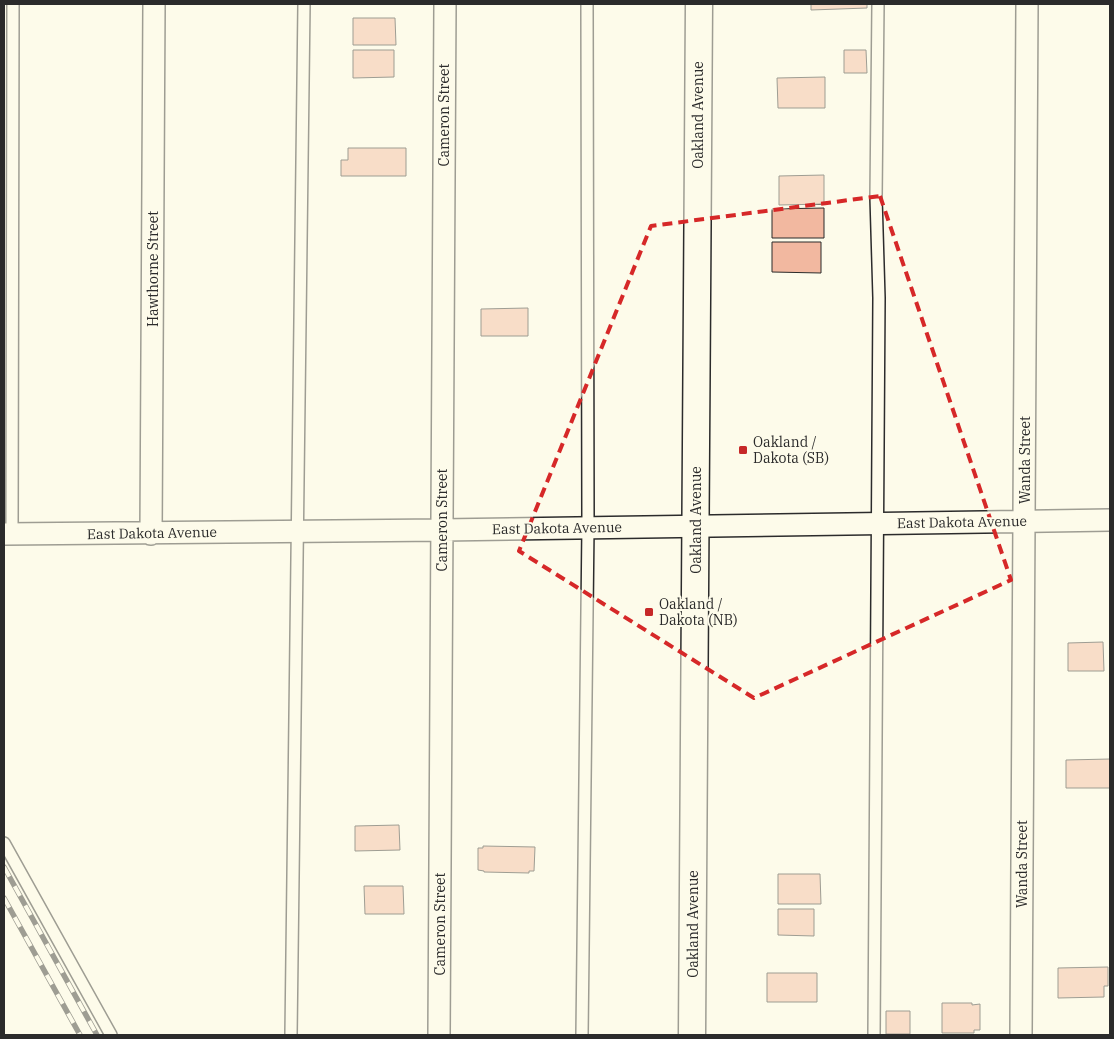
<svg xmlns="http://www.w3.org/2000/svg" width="1114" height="1039" font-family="'IBM Plex Serif',serif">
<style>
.building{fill:#f2b8a0;stroke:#2b2b2b}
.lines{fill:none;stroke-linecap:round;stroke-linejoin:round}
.service-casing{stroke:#2b2b2b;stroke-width:14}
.minor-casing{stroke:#2b2b2b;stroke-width:24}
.tertiary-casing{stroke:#2b2b2b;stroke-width:29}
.service{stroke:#fdfbea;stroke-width:11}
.minor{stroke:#fdfbea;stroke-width:21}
.tertiary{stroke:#fdfbea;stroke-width:26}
.rail-casing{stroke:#2b2b2b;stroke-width:5.5}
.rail{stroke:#fdfbea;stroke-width:4;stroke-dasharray:11;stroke-linecap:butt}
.marked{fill:none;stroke:#d62828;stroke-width:4;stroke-dasharray:10 6;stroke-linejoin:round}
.poi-dot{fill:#c62828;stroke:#fdfbea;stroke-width:2}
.labels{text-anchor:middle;stroke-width:4;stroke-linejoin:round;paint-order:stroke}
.street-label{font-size:14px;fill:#2b2b2b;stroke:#fdfbea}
.poi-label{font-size:14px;fill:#2b2b2b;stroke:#fdfbea;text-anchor:start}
</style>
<rect width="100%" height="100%" fill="#fdfbea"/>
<path class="building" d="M811,4H867V8L811,10Z
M353,18H395L396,45H353Z
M353,50H394V77L353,78Z
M844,50H866L867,73H844Z
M825,77V108H778L777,78Z
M348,148H406V176H341V160H348Z
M824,175V204L779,205V176Z
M824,208V238H772V209Z
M772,242H821V273L772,272Z
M528,308V336H481V309Z
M1103,642L1104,671H1068V643Z
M1110,759V788H1066V760Z
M399,825L400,850L355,851V826Z
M483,846L535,847L534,871H529V873L484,872V871L478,870V848H483Z
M778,874H820L821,904H778Z
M364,886H403L404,914H365Z
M778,909H814V936L778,935Z
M1108,967V986H1104V997L1058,998V968Z
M767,973H817V1002H767Z
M942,1003H972V1005L980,1004V1030H974V1033H942Z
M886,1011H910V1034H886Z"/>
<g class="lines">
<defs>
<path id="service" d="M12,534L13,4
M4,843L111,1035
M291,1035L304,4
M582,1035L588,527L587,4
M874,1035L879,298L876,197L878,4"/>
<path id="minor" d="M4,534L442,530L1110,520
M151,534L154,4
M439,1035L445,4
M1021,1035L1027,4"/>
<path id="tertiary" d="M692,1035L699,4"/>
</defs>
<use href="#service" class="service-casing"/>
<use href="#minor" class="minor-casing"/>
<use href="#tertiary" class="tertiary-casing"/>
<use href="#service" class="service"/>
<use href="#minor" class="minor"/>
<use href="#tertiary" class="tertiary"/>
<defs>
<path id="rail" d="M4,867L97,1035
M4,898L80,1035"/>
</defs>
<use href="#rail" class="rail-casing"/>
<use href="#rail" class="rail"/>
</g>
<path d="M0 0H1114V1039H0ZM880,196L1011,580L754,698L519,551L651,226Z" fill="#fdfbea" fill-opacity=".55" fill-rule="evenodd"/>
<path class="marked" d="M880,196L1011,580L754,698L519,551L651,226Z"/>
<g class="poi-dot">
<rect x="738" y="445" width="10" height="10" rx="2.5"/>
<rect x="644" y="607" width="10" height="10" rx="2.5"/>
</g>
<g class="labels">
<g class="street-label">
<text transform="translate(444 115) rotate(-90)" y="5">Cameron Street</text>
<text transform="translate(698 115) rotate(-90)" y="5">Oakland Avenue</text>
<text transform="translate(153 269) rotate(-90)" y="5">Hawthorne Street</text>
<text transform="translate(1025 460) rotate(-90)" y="5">Wanda Street</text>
<text transform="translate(442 520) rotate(-90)" y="5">Cameron Street</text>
<text transform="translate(696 520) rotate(-90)" y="5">Oakland Avenue</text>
<text transform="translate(962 522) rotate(-1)" y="5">East Dakota Avenue</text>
<text transform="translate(557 528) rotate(-1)" y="5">East Dakota Avenue</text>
<text transform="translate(152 533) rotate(-1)" y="5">East Dakota Avenue</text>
<text transform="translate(1022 864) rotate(-90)" y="5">Wanda Street</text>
<text transform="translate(440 924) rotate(-90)" y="5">Cameron Street</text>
<text transform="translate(693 924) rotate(-90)" y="5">Oakland Avenue</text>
</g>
<g class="poi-label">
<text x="753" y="447">Oakland /<tspan x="753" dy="16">Dakota (SB)</tspan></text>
<text x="659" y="609">Oakland /<tspan x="659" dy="16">Dakota (NB)</tspan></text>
</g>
</g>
<rect width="1114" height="1039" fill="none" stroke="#2b2b2b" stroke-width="10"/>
</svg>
